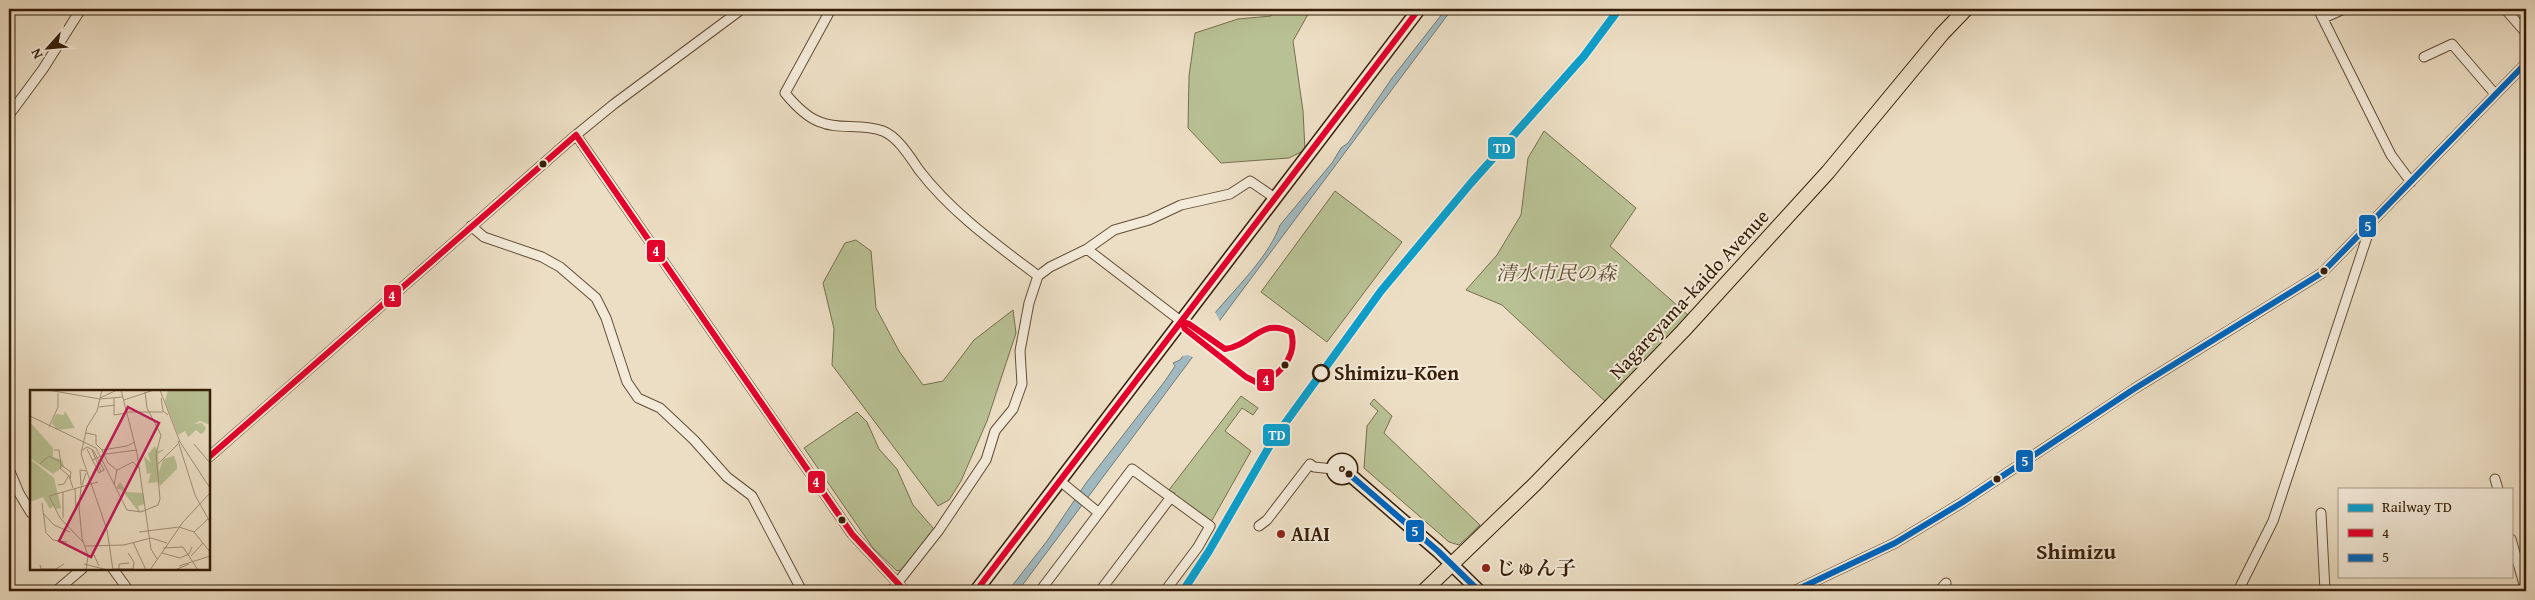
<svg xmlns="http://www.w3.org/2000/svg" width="2535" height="600" font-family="'Gentium Book Plus','Noto Serif JP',serif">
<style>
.green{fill:#b8c194;stroke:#766f4e}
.water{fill:#a0b9c0;stroke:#757b76}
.pier{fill:#ecdec4}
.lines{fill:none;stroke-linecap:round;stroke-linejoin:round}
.street-casing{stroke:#634d36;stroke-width:11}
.secondary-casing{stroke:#351d07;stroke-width:15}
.primary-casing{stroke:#351d07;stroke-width:16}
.street{stroke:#f3ead9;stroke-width:9}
.secondary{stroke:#f3ead9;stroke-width:12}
.primary{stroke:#ecdec4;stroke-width:14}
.bus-1-casing{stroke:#f3ead9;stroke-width:10}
.bus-2-casing{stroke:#f3ead9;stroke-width:10}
.bus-1{stroke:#e4002b;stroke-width:6}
.bus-2{stroke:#0065bd;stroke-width:6}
.rail-1-casing{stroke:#f3ead9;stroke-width:11}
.rail-1{stroke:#0b9fcd;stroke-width:8}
.bus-dot{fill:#351d07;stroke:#f3ead9;stroke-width:2}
.stop-dot{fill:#f3ead9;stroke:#351d07;stroke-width:2.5}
.poi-dot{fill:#8f2418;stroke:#f3ead9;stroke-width:2}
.labels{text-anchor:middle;stroke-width:4;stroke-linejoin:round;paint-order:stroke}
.park-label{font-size:20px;font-style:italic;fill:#5c4e31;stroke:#f3ead9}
.street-label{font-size:20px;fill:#351d07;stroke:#f3ead9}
.stop-label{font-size:20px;font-weight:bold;fill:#351d07;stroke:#f3ead9;text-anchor:start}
.poi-label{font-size:20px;font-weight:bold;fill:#351d07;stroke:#f3ead9;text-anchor:start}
.quarter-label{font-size:22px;font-weight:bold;fill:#351d07;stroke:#f3ead9}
.inset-road{fill:none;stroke:#a39178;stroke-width:1}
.view{fill:#c2185b;fill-opacity:0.15;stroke:#c2185b;stroke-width:2.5}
.inset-edge{fill:none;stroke:#351d07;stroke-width:2.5}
.line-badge{stroke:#f3ead9;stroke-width:2}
.badge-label{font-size:14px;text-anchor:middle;font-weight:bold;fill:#fff}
</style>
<rect width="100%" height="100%" fill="#ecdec4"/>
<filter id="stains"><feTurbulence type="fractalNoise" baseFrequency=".004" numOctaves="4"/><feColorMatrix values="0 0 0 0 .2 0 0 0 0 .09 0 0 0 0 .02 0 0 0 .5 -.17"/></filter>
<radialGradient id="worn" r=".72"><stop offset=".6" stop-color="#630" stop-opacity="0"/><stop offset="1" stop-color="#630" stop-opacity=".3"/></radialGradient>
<path class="green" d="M1269,9H1311L1293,41L1303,111L1305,150L1289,158L1221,163L1188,128L1189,76L1195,33L1238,19L1271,16Z
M1544,131L1636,208L1610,246L1688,315L1606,402L1502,305L1466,290L1497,255L1521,215L1528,158Z
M1335,191L1402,242L1327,342L1261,292Z
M856,240L871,251L876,308L899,351L923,385L943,381L974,340L1013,310L1016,333L987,421L961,481L949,500L938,506L832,365L834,329L823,283L845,243Z
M1241,396L1258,408L1253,415L1242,408L1225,431L1251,451L1211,522L1169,490Z
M1374,399L1392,416L1384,433L1480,525L1459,545L1449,542L1364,468L1367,426L1378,411L1370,404Z
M857,412L867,422L879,449L897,469L913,505L934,529L901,570L897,571L873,548L804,448Z"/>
<path class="water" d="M1446,9H1452L1018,591H1008L1047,541L1086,483L1165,381L1175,366L1173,363L1180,360C1193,342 1206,323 1220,307C1240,284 1270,254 1280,225L1332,163L1341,148L1348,143L1392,78Z"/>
<path class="pier" d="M1214,310L1221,323L1196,358L1187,355L1180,357Z"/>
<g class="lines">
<defs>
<path id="street" d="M831,9L785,93C794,104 806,117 820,122C838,130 862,123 883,131C898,137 910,157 919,170C952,213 996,244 1038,276
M2318,9L2391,155L2411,182
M2505,9L2526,33
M2324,18L2344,9
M2424,57L2452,44L2495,94
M9,115L43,69L81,9
M576,135L852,534L905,591
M471,226L484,237L542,257L560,267L596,298L606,318L627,382L638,398L660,408L694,440L727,477L752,496L802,591
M1087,249L1182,322
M209,457L576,135L614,104L742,9
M9,469L19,493L31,513
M2495,479L2498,489
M1060,481L1099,513
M2321,513L2325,591
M1259,526L1267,520L1310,464L1314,467L1333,469
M2511,539L2526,591
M113,569L129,591
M56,591L82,569
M891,591L939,530L986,460L995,431L1013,409L1022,384L1020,351L1029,303L1038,276L1050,267L1087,249L1114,230L1149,220L1181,205L1230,194L1250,181L1275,198
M1040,591L1132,469L1210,526L1198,547L1165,591
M1100,591L1171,497
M1794,591L1895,543L1963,502L2134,389L2322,273L2526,63
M1939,591L1946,583
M2238,591L2273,521L2370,228"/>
<path id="secondary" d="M1333 469a9 9 0 1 1 18 0a9 9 0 1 1-18 0Z
M1349,474L1438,551L1479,591
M976,591L1419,9"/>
<path id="primary" d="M1424,591L1535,484L1683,331L1828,172L1942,34L1966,9"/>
</defs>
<use href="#street" class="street-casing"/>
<use href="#secondary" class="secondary-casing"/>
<use href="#primary" class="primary-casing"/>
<use href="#street" class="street"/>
<use href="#secondary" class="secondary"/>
<use href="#primary" class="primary"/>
<defs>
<path id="bus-1" d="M576,135L852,534L905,591
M1182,322L1189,324L1225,349C1253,345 1261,317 1291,332C1298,355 1280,377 1258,383L1246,377L1185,329Z
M209,457L576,135
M976,591L1419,9"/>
<path id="bus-2" d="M1349,474L1438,551L1479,591
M1794,591L1895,543L1963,502L2134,389L2322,273L2526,63"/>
</defs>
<use href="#bus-1" class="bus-1-casing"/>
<use href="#bus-2" class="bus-2-casing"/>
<use href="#bus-1" class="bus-1"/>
<use href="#bus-2" class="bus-2"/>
<defs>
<path id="rail-1" d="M1183,591L1209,551L1273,440L1381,291L1471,183L1584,56L1619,9"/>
</defs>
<use href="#rail-1" class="rail-1-casing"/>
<use href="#rail-1" class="rail-1"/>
</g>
<g class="bus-dot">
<circle cx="543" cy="164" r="4.5"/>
<circle cx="2324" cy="271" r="4.5"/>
<circle cx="1285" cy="365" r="4.5"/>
<circle cx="1349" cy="474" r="4.5"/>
<circle cx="1997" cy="479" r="4.5"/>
<circle cx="842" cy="520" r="4.5"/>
</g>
<circle class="stop-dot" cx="1321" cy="373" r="8"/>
<g class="poi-dot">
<circle cx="1281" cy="534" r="5"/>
<circle cx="1486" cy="568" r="5"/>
</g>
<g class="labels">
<g class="park-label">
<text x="1556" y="280">清水市民の森</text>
</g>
<g class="street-label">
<text transform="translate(1689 294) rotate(-47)" y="7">Nagareyama-kaido Avenue</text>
</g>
<g class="stop-label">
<text x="1334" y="380">Shimizu-Kōen</text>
</g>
<g class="poi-label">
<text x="1291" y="541">AIAI</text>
<text x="1496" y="575">じゅん子</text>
</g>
<g class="quarter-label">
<text x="2076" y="559">Shimizu</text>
</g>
</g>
<g transform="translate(30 390)">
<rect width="180" height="180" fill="#ecdec4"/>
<path d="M138,0H180V35L170,31L164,34L172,33L176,38L174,42L171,44L166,40L158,47L155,41L148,45L135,11ZM35,21L45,38L27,40L22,33L26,24L34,25ZM0,32L23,58V67L32,70L34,76L23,84L0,68ZM125,56L128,61L135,59L128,64L129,82L133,69L144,66L147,75V79L130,96L129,92L118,93L121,83L117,84L114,66L121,73L118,64ZM0,69L24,88L31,118L26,119L24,115L20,119L13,107L0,112ZM90,92L97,102L113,103L115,114L108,116L109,120L114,121H108L92,100L86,98Z" fill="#b8c194"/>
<path class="inset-road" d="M18,0L70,9L93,7M72,0L67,21L57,37L51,64L77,140L83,180M91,0L107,63L121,159L127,169M130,0L150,52L180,98M70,8L87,0M84,8V25L97,23M131,8L133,21L138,25M94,10L124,0M69,17L85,15M97,22H133M0,26L66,58L97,120L111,122L128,115L130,109L126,64L131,45L117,18L115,2M19,37L28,17V3M56,43L66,45V54L72,60L97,56L105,52M148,51L165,105L180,132M164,54L180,73M24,60H29L31,75L41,82L40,89M62,60L71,82M72,60L78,73L87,80L84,95M51,61L57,57L63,60L74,80L69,83L57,59M62,70L76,64L107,60M10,74L19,66L29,71M128,74L148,54M31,75L30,78L39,86L43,98M87,80L103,72L110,79M28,95L34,94L39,85M51,95L50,80L56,81M45,98L46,120M12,113L16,143L23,150L37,152M13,123L24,135L40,142M33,128V102M109,142L149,137L164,142L180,162M164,142L178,129M53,152L30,128L19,106L68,92M103,152L116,180M55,156L94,155L121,148L137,153M133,158L153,157L168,180M132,163L150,168L159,164L162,157M58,166L64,165L69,176M161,166L173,153M54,174L78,180M10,175L11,179H26L34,174M149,176L180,166M83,179H103L104,172L98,163M89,179V174L99,173M56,180L58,166L52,148L49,117L51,98L56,83M120,180L153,132L180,103M145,180L159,174"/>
<path class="view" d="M98,17L129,33L61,167L29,151Z"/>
<rect width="180" height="180" class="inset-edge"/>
</g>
<g class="line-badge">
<rect x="1487" y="136" width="29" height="24" rx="5" fill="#0b9fcd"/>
<rect x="2358" y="214" width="19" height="24" rx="5" fill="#0065bd"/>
<rect x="646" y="239" width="20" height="24" rx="5" fill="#e4002b"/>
<rect x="383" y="284" width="19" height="24" rx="5" fill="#e4002b"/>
<rect x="1256" y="368" width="19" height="24" rx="5" fill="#e4002b"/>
<rect x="1262" y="423" width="29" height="24" rx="5" fill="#0b9fcd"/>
<rect x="2015" y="449" width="19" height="24" rx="5" fill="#0065bd"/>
<rect x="807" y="470" width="19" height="24" rx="5" fill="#e4002b"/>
<rect x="1405" y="519" width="20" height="24" rx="5" fill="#0065bd"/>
</g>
<g class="badge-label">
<text x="1502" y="153">TD</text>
<text x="2368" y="231">5</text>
<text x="656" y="256">4</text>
<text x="392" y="301">4</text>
<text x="1266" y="385">4</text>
<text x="1277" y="440">TD</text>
<text x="2025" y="466">5</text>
<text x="816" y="487">4</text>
<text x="1415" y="536">5</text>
</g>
<rect width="2535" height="600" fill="none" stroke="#ecdec4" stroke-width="30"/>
<rect x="10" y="10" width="2515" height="580" fill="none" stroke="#351d07" stroke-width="2.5"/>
<rect x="15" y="15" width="2505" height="570" fill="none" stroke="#351d07"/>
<rect x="2338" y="488" width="175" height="90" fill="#f3ead9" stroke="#a79885"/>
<rect x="2348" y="504" width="25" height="8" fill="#0b9fcd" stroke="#a79885"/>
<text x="2382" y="512" font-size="15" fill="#351d07">Railway TD</text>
<rect x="2348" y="529" width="25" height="8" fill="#e4002b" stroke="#a79885"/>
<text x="2382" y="538" font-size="15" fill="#351d07">4</text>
<rect x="2348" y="554" width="25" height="8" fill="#0065bd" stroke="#a79885"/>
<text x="2382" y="562" font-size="15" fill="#351d07">5</text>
<g transform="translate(48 48) rotate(243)" stroke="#f3ead9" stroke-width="4" paint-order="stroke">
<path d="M0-4L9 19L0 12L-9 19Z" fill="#351d07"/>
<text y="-8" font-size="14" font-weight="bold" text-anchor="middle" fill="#351d07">N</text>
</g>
<rect width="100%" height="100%" filter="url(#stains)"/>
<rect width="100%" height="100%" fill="url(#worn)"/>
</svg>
